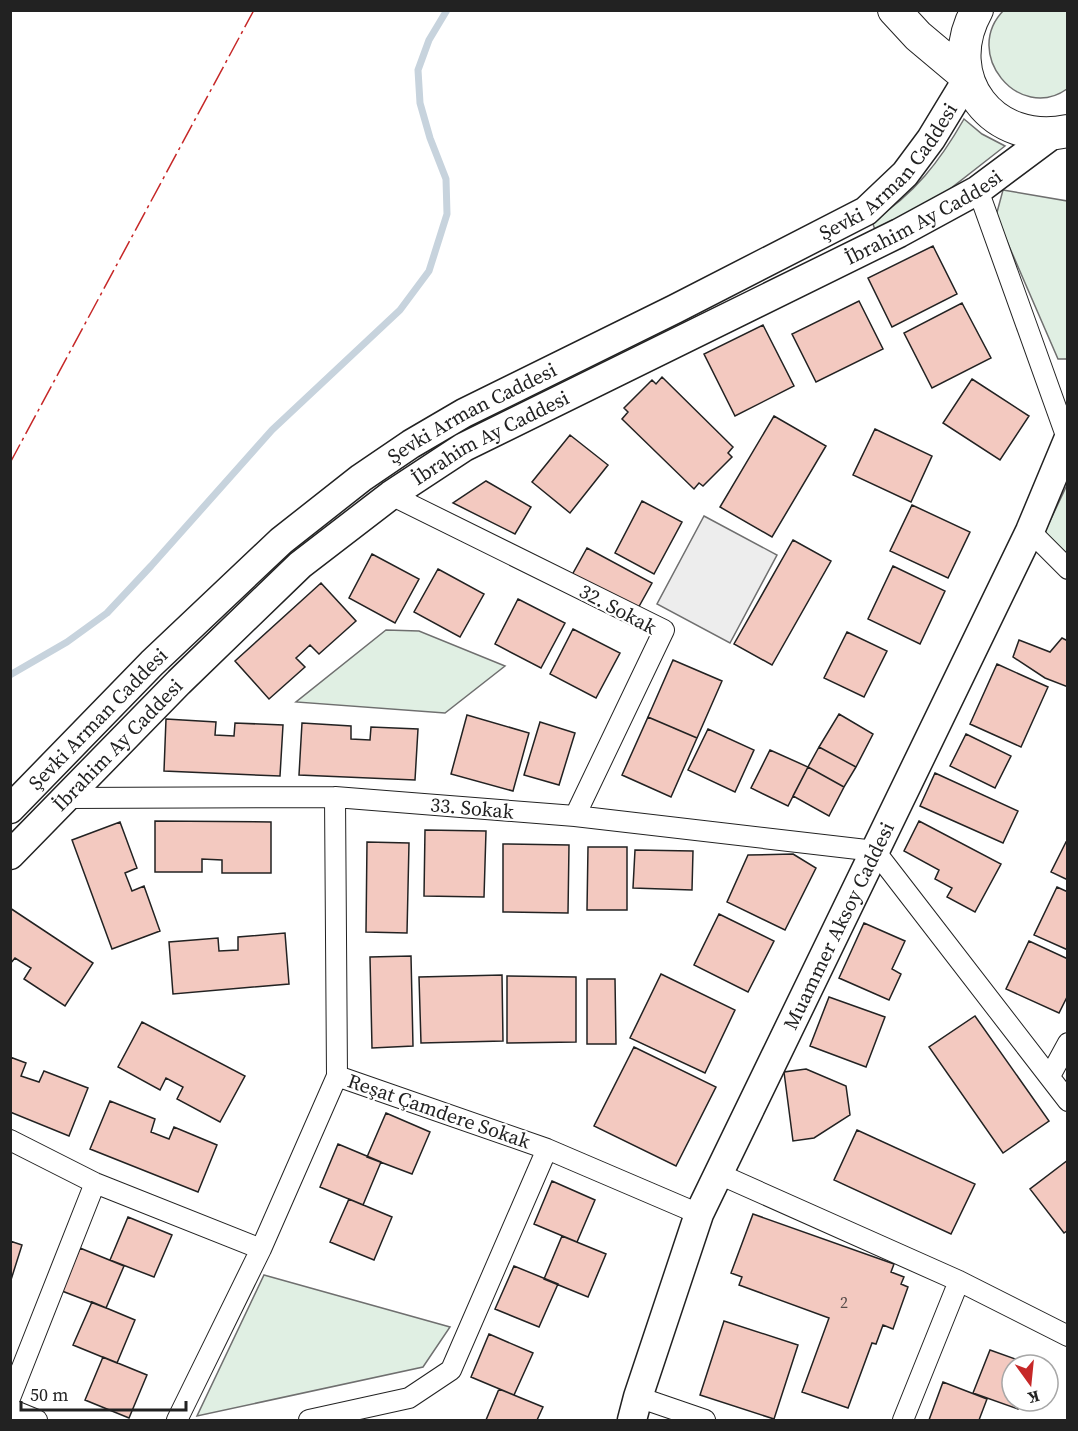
<svg xmlns="http://www.w3.org/2000/svg" width="1078" height="1431" font-family="'Source Serif 4',serif">
<style>
.green{fill:#e0efe3;stroke:#6f6f6f;stroke-width:1.5}
.parking{fill:#ededed;stroke:#6f6f6f;stroke-width:1.5}
.lines{fill:none;stroke-linecap:round;stroke-linejoin:round}
.stream{stroke:#c7d3dd;stroke-width:7}
.building{fill:#f3c9c0;stroke:#222;stroke-width:1.5}
.minor-casing{stroke:#222;stroke-width:22}
.secondary-casing{stroke:#222;stroke-width:31}
.primary-casing{stroke:#222;stroke-width:34}
.minor{stroke:#fff;stroke-width:20}
.secondary{stroke:#fff;stroke-width:28}
.primary{stroke:#fff;stroke-width:32}
.power{stroke:#c62828;stroke-width:1.5;stroke-dasharray:21 4.5 3 4.5;stroke-linecap:butt}
.labels{text-anchor:middle;stroke-width:4.5;stroke-linejoin:round;paint-order:stroke}
.number-label{font-size:16px;fill:#564c4a}
.street-label{font-size:20px;fill:#222;stroke:#fff}
</style>
<rect width="100%" height="100%" fill="#fff"/>
<path class="green" d="M1004,10L1067,11V89C1019,123 961,53 1004,10Z
M964,119L982,134L1005,146L946,192L875,230L872,221C914,195 940,161 964,119Z
M1003,190L1067,201V359H1058L996,216Z
M1067,485V573L1039,544Z
M386,630L419,631L505,666L445,713L296,702Z
M264,1275L450,1327L423,1367L197,1416Z"/>
<path class="parking" d="M704,516L777,555L730,643L657,604Z"/>
<g class="lines">
<path class="stream" d="M10,675L67,642L107,613L151,566L272,430L400,310L429,271L447,214L446,179L430,138L420,103L418,70L429,40L447,10"/>
</g>
<path class="building" d="M933,246L957,294L892,327L868,278Z
M859,301L883,349L816,382L792,334Z
M962,303L991,358L932,388L904,333Z
M763,325L794,386L735,416L704,354Z
M662,377L733,447L728,453L732,457L703,486L699,483L694,489L622,419L628,412L624,408L652,380L656,384Z
M972,379L1029,416L1000,460L943,423Z
M774,416L826,446L772,537L720,507Z
M875,429L932,456L911,502L853,475Z
M570,435L608,465L570,513L532,482Z
M486,481L531,507L515,534L453,503Z
M642,501L682,522L654,574L615,553Z
M912,505L970,532L948,578L890,551Z
M793,540L831,561L772,665L734,644Z
M587,548L652,583L637,610L572,575Z
M372,554L419,579L395,623L349,598Z
M893,566L945,591L920,644L868,619Z
M438,569L484,594L460,637L414,612Z
M321,583L356,621L319,654L310,645L296,658L305,667L269,699L235,661Z
M518,599L565,623L541,668L495,644Z
M573,629L620,653L596,698L550,674Z
M847,632L887,651L864,697L824,678Z
M1062,638L1068,641V687L1045,678L1013,657L1019,640L1050,652Z
M673,660L722,681L697,738L648,717Z
M997,664L1048,687L1021,747L970,724Z
M839,714L873,734L856,767L819,747Z
M467,715L529,733L513,791L451,774Z
M648,717L697,738L671,797L622,775Z
M166,719L216,722L215,735L234,736L235,723L283,725L280,776L164,771Z
M540,722L575,733L559,785L524,775Z
M302,723L351,726V739L370,740L371,727L418,729L415,780L299,775Z
M708,729L754,750L735,792L688,770Z
M966,734L1011,756L995,788L950,766Z
M819,747L856,767L844,787L808,767Z
M770,750L808,767L788,806L751,788Z
M808,767L844,787L829,816L793,796Z
M935,773L1018,811L1003,843L920,806Z
M155,821L271,822V873H222V860L202,859V872H155Z
M919,821L1001,864L975,912L947,897L952,888L935,879L939,870L904,851Z
M120,822L137,868L125,873L132,891L144,886L160,931L112,949L72,840Z
M425,830L486,831L484,897L424,896Z
M367,842L409,843L407,933L366,932Z
M1066,842L1068,843V880L1051,872Z
M503,844L569,845L568,913L503,912Z
M588,847H627V910H587Z
M635,850L693,851L692,890L633,888Z
M793,854L816,868L785,930L727,902L748,855Z
M1057,887L1068,892V950L1034,935Z
M10,908L93,963L65,1006L24,979L31,968L15,958L10,964Z
M719,914L774,941L748,992L694,965Z
M864,923L905,941L892,969L901,974L889,1000L839,978Z
M285,933L289,984L173,994L169,942L218,938L219,951L238,950V937Z
M1029,941L1068,959V995L1059,1013L1006,989Z
M411,956L413,1046L372,1048L370,957Z
M661,974L735,1010L705,1073L630,1038Z
M502,975L503,1041L421,1043L419,977Z
M507,976L576,977V1042L507,1043Z
M587,979H615L616,1044H587Z
M829,997L885,1017L866,1067L810,1046Z
M975,1016L1049,1121L1003,1153L929,1047Z
M142,1022L245,1076L220,1122L177,1099L183,1087L166,1078L160,1090L118,1067Z
M634,1047L716,1087L676,1166L594,1126Z
M10,1057L26,1063L21,1076L39,1082L44,1071L88,1088L69,1136L10,1112Z
M806,1069L846,1086L850,1115L814,1138L793,1141L784,1072Z
M110,1101L155,1119L151,1132L169,1139L174,1127L217,1145L198,1192L90,1149Z
M386,1113L430,1132L412,1174L367,1157Z
M857,1130L975,1184L951,1234L834,1180Z
M338,1144L381,1162L363,1205L320,1187Z
M1068,1160V1230L1064,1233L1030,1189Z
M552,1181L595,1200L577,1242L534,1224Z
M349,1199L392,1217L374,1260L330,1242Z
M753,1214L894,1264L891,1272L904,1277L901,1284L908,1287L893,1329L883,1325L876,1344L872,1343L848,1408L802,1392L829,1318L739,1285L742,1277L731,1273Z
M128,1217L172,1235L154,1277L110,1260Z
M562,1236L606,1254L588,1297L544,1279Z
M10,1241L22,1245L10,1283Z
M80,1248L124,1266L106,1308L62,1291Z
M514,1266L558,1284L539,1327L495,1309Z
M92,1302L135,1320L117,1363L73,1345Z
M724,1321L798,1345L774,1419L700,1395Z
M489,1334L533,1353L514,1395L471,1377Z
M990,1350L1032,1365H1012V1401H1021L1018,1409L973,1393Z
M103,1357L147,1375L129,1418L85,1400Z
M943,1382L987,1399L979,1420H929Z
M499,1389L543,1407L537,1420H486Z"/>
<g class="lines">
<defs>
<path id="minor" d="M978,190L1068,441
M391,495L664,630L575,816
M1030,531L1068,569
M335,797L337,1076L547,1149L699,1214
M68,798L335,797L575,816L875,851L1068,1101
M1050,1076L1068,1043
M10,1140L95,1183L261,1249
M719,1174L959,1281L1068,1336
M638,1397L705,1420
M10,1398L95,1183
M10,1409L37,1420
M177,1420L261,1249L337,1076
M309,1420L409,1398L451,1370L547,1149
M903,1420L959,1281"/>
<g id="secondary">
<path id="s1" d="M10,809L152,663L281,541L361,478L411,444L464,413L675,309L866,211L905,174L931,139L968,78"/>
<path id="s2" d="M10,855L179,682L300,565L391,495L464,447L899,233L978,190L1053,134"/>
<path id="s3" d="M632,1420L638,1397L699,1214L1030,531L1068,440"/>
</g>
<path id="primary" d="M894,10L918,36L968,78
M977,10C939,78 993,147 1068,131"/>
</defs>
<use href="#minor" class="minor-casing"/>
<use href="#secondary" class="secondary-casing"/>
<use href="#primary" class="primary-casing"/>
<use href="#minor" class="minor"/>
<use href="#secondary" class="secondary"/>
<use href="#primary" class="primary"/>
<path class="power" d="M10,463L254,10"/>
</g>
<g class="labels">
<g class="number-label">
<text x="844" y="1308">2</text>
</g>
<g class="street-label">
<text dy="7" stroke="none"><textPath href="#s1" startOffset="1098">Şevki Arman Caddesi</textPath></text>
<text dy="7" stroke="none"><textPath href="#s2" startOffset="1126">İbrahim Ay Caddesi</textPath></text>
<text dy="7" stroke="none"><textPath href="#s1" startOffset="612">Şevki Arman Caddesi</textPath></text>
<text dy="7" stroke="none"><textPath href="#s2" startOffset="640">İbrahim Ay Caddesi</textPath></text>
<text transform="translate(618 609) rotate(28)" y="7">32. Sokak</text>
<text dy="7" stroke="none"><textPath href="#s1" startOffset="126">Şevki Arman Caddesi</textPath></text>
<text dy="7" stroke="none"><textPath href="#s2" startOffset="154">İbrahim Ay Caddesi</textPath></text>
<text transform="translate(472 808) rotate(5)" y="7">33. Sokak</text>
<text dy="7" stroke="none"><textPath href="#s3" startOffset="537">Muammer Aksoy Caddesi</textPath></text>
<text transform="translate(439 1111) rotate(19)" y="7">Reşat Çamdere Sokak</text>
</g>
</g>
<rect width="1078" height="1431" fill="none" stroke="#222222" stroke-width="24"/>
<g transform="translate(1030 1383) rotate(165)"><circle r="28" fill="#ffffff" stroke="#a7a7a7" stroke-width="1.5"/>
<path d="M0-4.5L10 22L0 15L-10 22Z" fill="#c62828"/>
<text y="-9" font-size="16" font-weight="bold" text-anchor="middle" fill="#222222">K</text>
</g>
<path d="M21 1401v9h165v-9" fill="none" stroke="#222222" stroke-width="3"/>
<text x="30" y="1401" font-size="18" fill="#222222" stroke="#ffffff" stroke-width="4.5" paint-order="stroke">50 m</text>
</svg>
